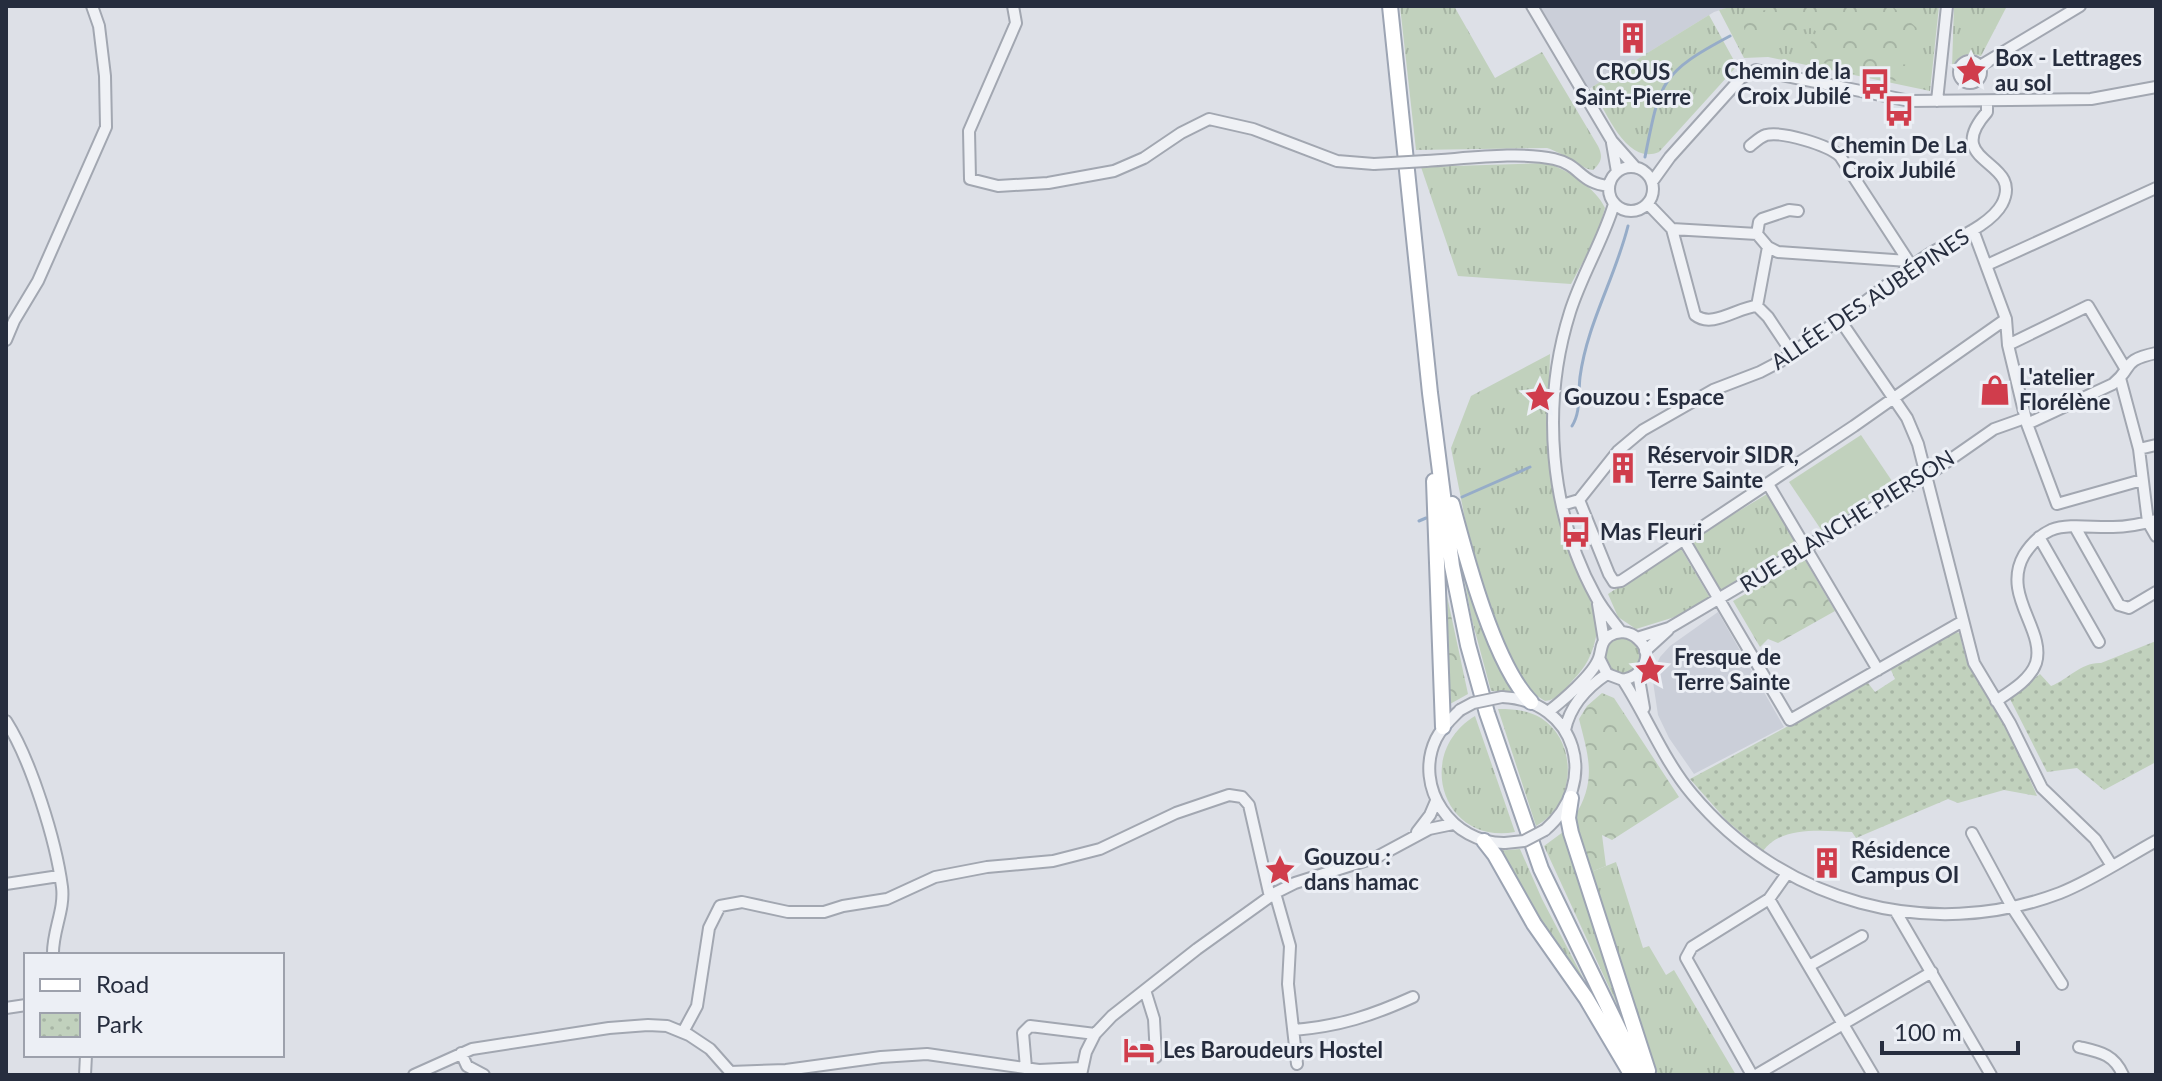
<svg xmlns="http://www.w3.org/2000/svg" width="2162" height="1081" font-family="Lato,sans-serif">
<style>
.built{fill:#cbcfd9}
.grass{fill:url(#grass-tufts)}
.forest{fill:url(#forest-crowns)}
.park{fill:url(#park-dots)}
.garden{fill:#c1d1bd}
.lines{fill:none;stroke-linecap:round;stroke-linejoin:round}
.stream{stroke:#96acc8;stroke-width:3}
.minor-casing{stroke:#a2a7b1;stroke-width:14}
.major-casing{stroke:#9ca4b3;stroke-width:18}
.minor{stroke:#eff1f5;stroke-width:10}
.major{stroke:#fff;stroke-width:14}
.minor-bridge-casing{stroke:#a2a7b1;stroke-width:14;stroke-linecap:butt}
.minor-bridge{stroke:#eff1f5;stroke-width:10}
.labels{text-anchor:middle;stroke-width:6;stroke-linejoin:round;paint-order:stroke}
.poi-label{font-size:22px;font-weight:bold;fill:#262d3e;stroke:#eceff5;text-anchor:start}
.street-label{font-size:22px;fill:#262d3e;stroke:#eceff5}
</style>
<defs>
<pattern id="grass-tufts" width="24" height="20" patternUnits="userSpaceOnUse" patternTransform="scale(2)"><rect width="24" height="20" fill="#c1d1bd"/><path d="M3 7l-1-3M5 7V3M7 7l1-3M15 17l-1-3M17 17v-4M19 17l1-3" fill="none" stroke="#a6b4a4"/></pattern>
<pattern id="forest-crowns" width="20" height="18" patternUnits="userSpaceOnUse" patternTransform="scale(2)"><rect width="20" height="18" fill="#c1d1bd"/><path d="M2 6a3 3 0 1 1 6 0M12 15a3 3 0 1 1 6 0" fill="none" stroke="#a6b4a4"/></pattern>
<pattern id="park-dots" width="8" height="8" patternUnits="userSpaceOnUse" patternTransform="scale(2)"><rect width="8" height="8" fill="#c1d1bd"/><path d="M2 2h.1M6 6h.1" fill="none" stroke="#a6b4a4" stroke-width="1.8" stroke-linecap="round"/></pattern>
</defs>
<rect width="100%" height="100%" fill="#dde0e7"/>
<path class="built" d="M1539,6H1733L1714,12L1589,89Z
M1718,612L1784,727L1694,774L1669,738L1658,715L1652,675L1660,657L1670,646Z"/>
<path class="grass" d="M1400,6H1454L1495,78L1542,52L1598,146C1603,156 1602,162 1593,170C1584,170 1564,153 1547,148L1416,150Z
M1733,6H1939L1930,91L1768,57L1744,58L1719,10Z
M1954,6H2007L1981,56C1967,52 1959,54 1952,67Z
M1709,15L1737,66L1659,152C1626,166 1605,110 1592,87Z
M1546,163C1567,169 1596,188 1605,208L1597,236L1571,284L1458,276L1421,167Z
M1550,354C1549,397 1546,441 1552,484C1557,520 1602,611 1596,637C1592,655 1586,667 1573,680C1565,689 1558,700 1545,701L1523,687L1516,676L1486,594L1466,524L1451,448L1471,396Z
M1767,494L1797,544L1719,591L1689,541Z
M1680,547L1710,598L1678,616L1636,629L1618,617L1608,594Z
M1460,557L1498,666L1513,692L1491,691L1472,620Z
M1604 656a18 18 0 1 1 36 0a18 18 0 1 1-36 0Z
M1498,709C1513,709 1528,710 1541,718C1579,742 1576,805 1536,826Z
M1475,716L1515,832C1442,845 1414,753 1475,716Z
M1563,832L1625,1022L1544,846Z
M1520,849L1542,899L1593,997L1525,904L1496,851Z
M1616,862L1643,948L1649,946L1666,975L1674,970L1736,1075H1658L1591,872Z"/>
<path class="forest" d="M1769,6H1892L1917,28L1914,44L1895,57L1902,64C1911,65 1915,66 1918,75C1895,92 1832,67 1809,56L1808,47L1817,32L1811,28L1754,39L1746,36L1743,23L1756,11L1766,10Z
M1805,560L1835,611L1778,643L1768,639L1760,647L1733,601Z
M1447,596L1468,694L1450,704Z
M1602,693L1614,698L1679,797L1612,840L1602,835L1606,866L1591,872L1574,818C1597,780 1589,759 1579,719L1587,706Z"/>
<path class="park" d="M1955,632L1960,633C1964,666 1983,683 1998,711C2012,738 2025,768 2037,796L2004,790L1958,803L1948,799L1856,838L1852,832C1825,831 1781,825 1763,851L1727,821L1690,779L1868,683L1875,692L1895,679L1890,668Z
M2156,641V762L2104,790L2077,768L2047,772L2010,699L2040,674L2051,686C2069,679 2081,662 2101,663Z"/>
<path class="garden" d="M1861,435L1894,484L1822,531L1789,482Z"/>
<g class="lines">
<path class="stream" d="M1645,157C1660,82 1660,73 1730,36
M1572,426C1581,412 1578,394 1580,377C1587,324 1615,278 1628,226
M1462,497L1530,467
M1419,521L1426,518"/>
<defs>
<path id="minor" d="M1013,6L1016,23L969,131L970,179L998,186L1048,183L1114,171L1144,158L1181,133L1209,119L1253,129L1337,161L1374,164
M1532,6L1612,141L1635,167
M1959 72a11 11 0 1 1 22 0a11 11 0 1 1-22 0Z
M1980,66L2080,6
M1937,101L1947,6
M1612,143L1617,172
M1750,146C1755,142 1760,137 1766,135C1782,131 1828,145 1840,156L1909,262
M1426,161C1463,159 1519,151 1554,159C1581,165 1579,183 1609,186
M1609 189a22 22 0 1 1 44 0a22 22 0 1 1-44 0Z
M1652,182L1670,157L1741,78L1756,70L1910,101L2091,99L2156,87
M1614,204C1603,241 1582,274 1570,312C1541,404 1549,512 1596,597C1603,610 1613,621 1621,632
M1648,204L1672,229L1757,234L1768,247L1778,252L1908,261
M1672,229L1695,315C1712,329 1738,307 1757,306L1768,317L1792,353
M1973,230L2006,319L2008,345L2027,424L2057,504L2142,480
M1757,234L1759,222L1762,219L1789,210L1798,211
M1987,265L2156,188
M1757,306L1768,247
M1840,320L1907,418L1918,444L1974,663L2010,723L2042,788L2095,839L2112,866
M6,340L14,321L38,281L106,127L105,76L99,26L92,6
M2008,345L2088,306L2125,368
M2120,378L2139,449L2148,522L2156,536
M2027,424L2113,384C2135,366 2120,361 2156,353
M2139,449L2156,445
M1768,484L1878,670
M1579,500L1609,574L1614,582L1621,581L1854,426L2006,319
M1562,505L1579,500L1618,451L1643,430L1713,390L1760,372L1781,361C1808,341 1835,323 1862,304C1885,287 1907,268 1931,253C1952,240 1990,226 2002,204C2025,159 1940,165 1987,112V102
M2075,527L2119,605L2129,608L2156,592
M2039,537L2099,642
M1684,540L1790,720L1963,621
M1598,604L1604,641
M1637,638L1669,628L1928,475L1994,429L2025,418
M1645,651L1668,630
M1638,673L1644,708
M1623,680C1647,717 1664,761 1692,794C1782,902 1928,943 2060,893C2093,880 2125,858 2156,841
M1502,697C1577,700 1600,783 1545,830
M1996,701C2011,691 2030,680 2036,663C2046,630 2001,595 2024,555C2031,544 2040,535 2051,530C2069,523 2094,528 2113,527C2127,527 2142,524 2156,520
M1460,710C1451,719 1442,727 1436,739C1413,787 1452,844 1505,843
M1548,712C1562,701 1593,675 1599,658C1602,649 1600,643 1609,636C1618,630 1630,631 1638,639C1655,654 1643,676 1623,680L1607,674L1599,658
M6,721C31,760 56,841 62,887C65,910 52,932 53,955
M1565,730C1570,706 1586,688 1607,674
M1417,832L1430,815L1436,801
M1972,833L2012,907L2062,984
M6,884L59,876
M1275,893L1290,946L1288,984L1297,1064
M1769,899L1873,1075
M1896,912L1991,1075
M1809,966L1862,936
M1145,990L1154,1019L1156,1057
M6,1008L26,1005
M1294,1030C1340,1026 1371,1016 1413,997
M683,1032L697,1006L709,928L720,906L742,902L788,912H824L843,906L887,899L935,877L987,867L1053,861L1100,849L1176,813L1229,795L1242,797L1249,805L1270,897
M2079,1047C2100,1052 2114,1054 2123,1075
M461,1053L467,1066L484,1075
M1026,1068L1023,1033L1030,1026L1095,1034
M730,1072L786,1070L881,1057L927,1054L1039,1070L1082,1068
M85,1075L86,1055
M414,1075L472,1049L609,1028L648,1025L667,1026L689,1035L710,1049L733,1075
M1081,1075L1086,1052L1095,1034L1112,1016L1197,949L1275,893L1295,883L1377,857L1429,829L1453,824
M1752,1075L1686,958L1692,947L1769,899L1786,875
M1756,1075L1932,972"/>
<path id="major" d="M1390,6L1430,393L1452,566L1468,645L1487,713L1541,869L1641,1075
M1434,481L1443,727
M1452,504C1466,557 1494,664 1531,702
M1571,798L1568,818L1571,833L1648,1071
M1484,841L1495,855L1534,924L1586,998L1631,1074"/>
</defs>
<use href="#minor" class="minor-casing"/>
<use href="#major" class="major-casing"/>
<use href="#minor" class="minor"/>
<use href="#major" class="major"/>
<defs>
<path id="minor-bridge" d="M1374,164L1426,161
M1460,710L1473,703L1502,697
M1505,843L1524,841L1545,830"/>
</defs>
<use href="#minor-bridge" class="minor-bridge-casing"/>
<use href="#minor-bridge" class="minor-bridge"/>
</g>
<defs>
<symbol id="building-bare" viewBox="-9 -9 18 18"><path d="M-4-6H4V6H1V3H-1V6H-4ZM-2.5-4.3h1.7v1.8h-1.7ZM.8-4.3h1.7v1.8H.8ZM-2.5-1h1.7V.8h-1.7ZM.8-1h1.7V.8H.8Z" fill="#d03d4c" stroke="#eceff5" stroke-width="2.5" paint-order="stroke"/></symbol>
<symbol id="sight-bare" viewBox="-9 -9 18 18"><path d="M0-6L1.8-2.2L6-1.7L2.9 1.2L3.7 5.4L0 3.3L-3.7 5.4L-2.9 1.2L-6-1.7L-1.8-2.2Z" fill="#d03d4c" stroke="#eceff5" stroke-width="2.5" paint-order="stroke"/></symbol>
<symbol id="bus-bare" viewBox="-9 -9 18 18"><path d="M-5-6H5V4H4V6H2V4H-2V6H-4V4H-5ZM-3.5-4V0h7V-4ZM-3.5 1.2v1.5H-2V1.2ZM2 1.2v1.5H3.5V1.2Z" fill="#d03d4c" stroke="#eceff5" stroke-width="2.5" paint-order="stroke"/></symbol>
<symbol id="shop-bare" viewBox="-9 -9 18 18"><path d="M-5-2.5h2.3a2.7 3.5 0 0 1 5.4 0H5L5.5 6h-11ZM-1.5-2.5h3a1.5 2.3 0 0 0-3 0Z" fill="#d03d4c" stroke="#eceff5" stroke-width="2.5" paint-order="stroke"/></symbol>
<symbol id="hotel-bare" viewBox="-9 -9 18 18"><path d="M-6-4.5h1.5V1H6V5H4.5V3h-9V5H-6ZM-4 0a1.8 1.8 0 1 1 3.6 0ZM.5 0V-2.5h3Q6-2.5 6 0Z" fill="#d03d4c" stroke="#eceff5" stroke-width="2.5" paint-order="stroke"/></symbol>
</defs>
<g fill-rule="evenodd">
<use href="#building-bare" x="1611" y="16" width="44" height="44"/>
<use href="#sight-bare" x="1949" y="49" width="44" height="44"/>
<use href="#bus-bare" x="1853" y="62" width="44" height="44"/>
<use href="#bus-bare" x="1877" y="89" width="44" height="44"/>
<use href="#shop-bare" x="1973" y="368" width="44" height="44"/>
<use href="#sight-bare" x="1518" y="375" width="44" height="44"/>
<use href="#building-bare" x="1601" y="446" width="44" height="44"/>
<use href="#bus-bare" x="1554" y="510" width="44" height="44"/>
<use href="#sight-bare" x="1628" y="648" width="44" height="44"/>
<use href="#building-bare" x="1805" y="841" width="44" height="44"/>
<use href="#sight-bare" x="1258" y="848" width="44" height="44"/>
<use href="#hotel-bare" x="1117" y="1028" width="44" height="44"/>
</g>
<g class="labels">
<g class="poi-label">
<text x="1995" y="66">Box - Lettrages<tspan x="1995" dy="25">au sol</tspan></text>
<text x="1851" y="79" text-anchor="end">Chemin de la<tspan x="1851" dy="25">Croix Jubilé</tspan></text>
<text x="1633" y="80" text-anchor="middle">CROUS<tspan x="1633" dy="25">Saint-Pierre</tspan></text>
<text x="1899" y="153" text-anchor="middle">Chemin De La<tspan x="1899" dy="25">Croix Jubilé</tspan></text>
<text x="2019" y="385">L'atelier<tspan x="2019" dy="25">Florélène</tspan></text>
<text x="1564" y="405">Gouzou : Espace</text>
<text x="1647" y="463">Réservoir SIDR,<tspan x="1647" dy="25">Terre Sainte</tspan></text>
<text x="1600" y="540">Mas Fleuri</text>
<text x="1674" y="665">Fresque de<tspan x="1674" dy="25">Terre Sainte</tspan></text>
<text x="1851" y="858">Résidence<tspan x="1851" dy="25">Campus OI</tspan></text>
<text x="1304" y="865">Gouzou :<tspan x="1304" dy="25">dans hamac</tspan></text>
<text x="1163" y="1058">Les Baroudeurs Hostel</text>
</g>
<g class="street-label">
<text transform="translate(1870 299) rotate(-34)" y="8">ALLÉE DES AUBÉPINES</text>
<text transform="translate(1847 521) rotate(-32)" y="8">RUE BLANCHE PIERSON</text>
</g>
</g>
<rect width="2162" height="1081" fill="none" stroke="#262d3e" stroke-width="16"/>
<rect x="24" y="953" width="260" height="104" fill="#eceff5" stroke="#9da1ac" stroke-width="2"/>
<rect x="40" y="979" width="40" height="12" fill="#ffffff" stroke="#9da1ac" stroke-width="2"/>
<text x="96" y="993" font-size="24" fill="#262d3e">Road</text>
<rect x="40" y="1013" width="40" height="24" fill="url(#park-dots)" stroke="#9da1ac" stroke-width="2"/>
<text x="96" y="1033" font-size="24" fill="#262d3e">Park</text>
<path d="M1882 1041v12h136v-12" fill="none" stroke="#262d3e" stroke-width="4"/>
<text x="1894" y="1041" font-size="24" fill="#262d3e" stroke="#eceff5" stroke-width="6" paint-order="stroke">100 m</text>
</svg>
